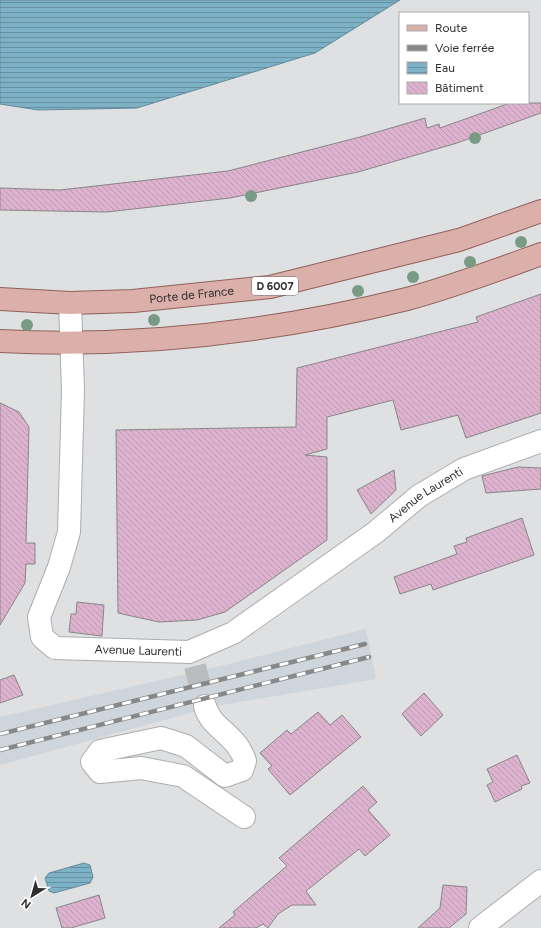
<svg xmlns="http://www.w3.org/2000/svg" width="541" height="928" font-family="Figtree,sans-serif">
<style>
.built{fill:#ced5db}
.water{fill:url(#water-rules);stroke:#658a99}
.building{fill:url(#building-back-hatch);stroke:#888687}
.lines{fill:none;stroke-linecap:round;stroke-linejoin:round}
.minor-tunnel{stroke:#bbbcbd;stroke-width:22;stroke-dasharray:22 11;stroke-linecap:butt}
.minor-casing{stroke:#acadaf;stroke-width:24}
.major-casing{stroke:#90605b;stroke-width:24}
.minor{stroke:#fff;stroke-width:22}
.major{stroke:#dcb0aa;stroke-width:22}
.rail-casing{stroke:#878889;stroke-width:4.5}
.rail{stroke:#fff;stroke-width:3;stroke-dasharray:9;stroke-linecap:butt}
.tree{fill:#799a84}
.labels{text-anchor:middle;stroke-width:3;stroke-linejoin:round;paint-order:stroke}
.shield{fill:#fff;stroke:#6d6d6d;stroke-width:1}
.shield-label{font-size:11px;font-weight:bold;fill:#2e2e2f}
.street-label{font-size:12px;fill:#2e2e2f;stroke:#fff}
</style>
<defs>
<pattern id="water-rules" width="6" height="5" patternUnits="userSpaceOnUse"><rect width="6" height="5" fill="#7db2c6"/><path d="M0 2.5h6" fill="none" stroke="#6791a1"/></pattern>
<pattern id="building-back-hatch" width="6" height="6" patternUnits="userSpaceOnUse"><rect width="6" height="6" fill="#ddb2cf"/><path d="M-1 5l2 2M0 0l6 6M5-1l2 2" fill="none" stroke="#be99b2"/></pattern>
</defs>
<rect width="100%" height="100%" fill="#dee0e1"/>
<path class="built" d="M366,629L376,679L215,706L0,765V717L221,666Z"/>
<path class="water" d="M0,0H400L315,53L137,108L38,110L0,104Z
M84,863L90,865L93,877L90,883L54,893L49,891L45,878L49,873Z"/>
<path class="building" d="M510,103H541V113L457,143L358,172L230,198L107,212L0,210V188L60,190L228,171L360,137L425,118L427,128L439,124L440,128Z
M541,294V413L466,438L458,415L401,430L393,400L327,417V449L305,455L327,457V540L225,612L197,620L159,622L118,613L116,430L296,427L297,368L478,322L476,317Z
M0,403L19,412L29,427L26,543H35V564H26L25,583L0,625Z
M518,467L541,468V489L486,493L482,476Z
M394,470L396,490L371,514L357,490Z
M522,518L534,555L433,590L431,584L400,594L394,577L457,554L454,546L467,542L466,538Z
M77,602L104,605L102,636L69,632L71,614H76Z
M14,675L23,695L0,703V680Z
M424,693L443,715L421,736L402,714Z
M318,712L330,725L342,715L361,737L290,795L268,769L272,766L260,753L287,730L291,734Z
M517,755L530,783L521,786L522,789L495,802L487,785L493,782L487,769Z
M363,786L377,802L368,810L390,835L365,856L359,849L306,891L316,905H292L278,914L268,928L263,924L256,928H219L235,915L233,912L287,866L279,858Z
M443,885L467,887L466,914L449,928H418L440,908Z
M99,895L105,918L71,928H62L56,908Z"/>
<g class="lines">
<path class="minor-tunnel" d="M195,666L205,706"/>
<defs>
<g id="minor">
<path id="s1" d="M70,303L73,390L69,532L59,567L39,617L42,637L55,648L189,652L233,633L376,532L419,496L464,469L541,441"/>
<path d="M205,706C210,726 231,733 240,750C242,753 244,757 245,761L242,770L225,776L186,746L161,738L100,751L92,762L100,772L141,768L183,776L244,817"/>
<path d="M480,928L541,881"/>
</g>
<g id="major">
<path id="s2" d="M0,299L70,303L133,301L270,287L459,240L541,211"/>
<path d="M0,341C137,348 274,332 407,299C452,287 497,270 541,254"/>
</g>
</defs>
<use href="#minor" class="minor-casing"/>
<use href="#major" class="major-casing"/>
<use href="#minor" class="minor"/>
<use href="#major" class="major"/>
<defs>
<path id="rail" d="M0,734L365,644
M0,750L369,657"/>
</defs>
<use href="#rail" class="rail-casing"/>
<use href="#rail" class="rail"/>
</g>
<g class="tree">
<circle cx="475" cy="138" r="6"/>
<circle cx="251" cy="196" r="6"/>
<circle cx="521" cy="242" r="6"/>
<circle cx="470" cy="262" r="6"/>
<circle cx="413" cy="277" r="6"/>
<circle cx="358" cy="291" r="6"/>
<circle cx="154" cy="320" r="6"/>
<circle cx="27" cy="325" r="6"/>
</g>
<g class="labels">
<rect class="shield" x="252" y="277" width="46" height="18" rx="3"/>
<g class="shield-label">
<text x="275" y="290">D 6007</text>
</g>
<g class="street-label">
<text dy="4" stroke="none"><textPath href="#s2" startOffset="192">Porte de France</textPath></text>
<text dy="4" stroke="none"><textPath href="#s1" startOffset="776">Avenue Laurenti</textPath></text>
<text dy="4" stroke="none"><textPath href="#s1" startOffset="440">Avenue Laurenti</textPath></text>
</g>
</g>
<rect x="399" y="12" width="130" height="92" fill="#ffffff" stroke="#ababac"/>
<rect x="407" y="25" width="20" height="6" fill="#dcb0aa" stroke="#ababac"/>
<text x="435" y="32" font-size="12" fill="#2e2e2f">Route</text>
<rect x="407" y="45" width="20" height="6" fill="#878889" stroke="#ababac"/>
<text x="435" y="52" font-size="12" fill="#2e2e2f">Voie ferrée</text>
<rect x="407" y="62" width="20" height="12" fill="url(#water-rules)" stroke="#ababac"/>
<text x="435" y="72" font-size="12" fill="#2e2e2f">Eau</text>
<rect x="407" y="82" width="20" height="12" fill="url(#building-back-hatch)" stroke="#ababac"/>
<text x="435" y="92" font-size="12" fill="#2e2e2f">Bâtiment</text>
<g transform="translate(32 896) rotate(217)" stroke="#ffffff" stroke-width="3" paint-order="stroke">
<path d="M0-3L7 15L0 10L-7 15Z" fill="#2e2e2f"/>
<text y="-6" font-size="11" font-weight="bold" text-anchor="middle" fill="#2e2e2f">N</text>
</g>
</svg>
